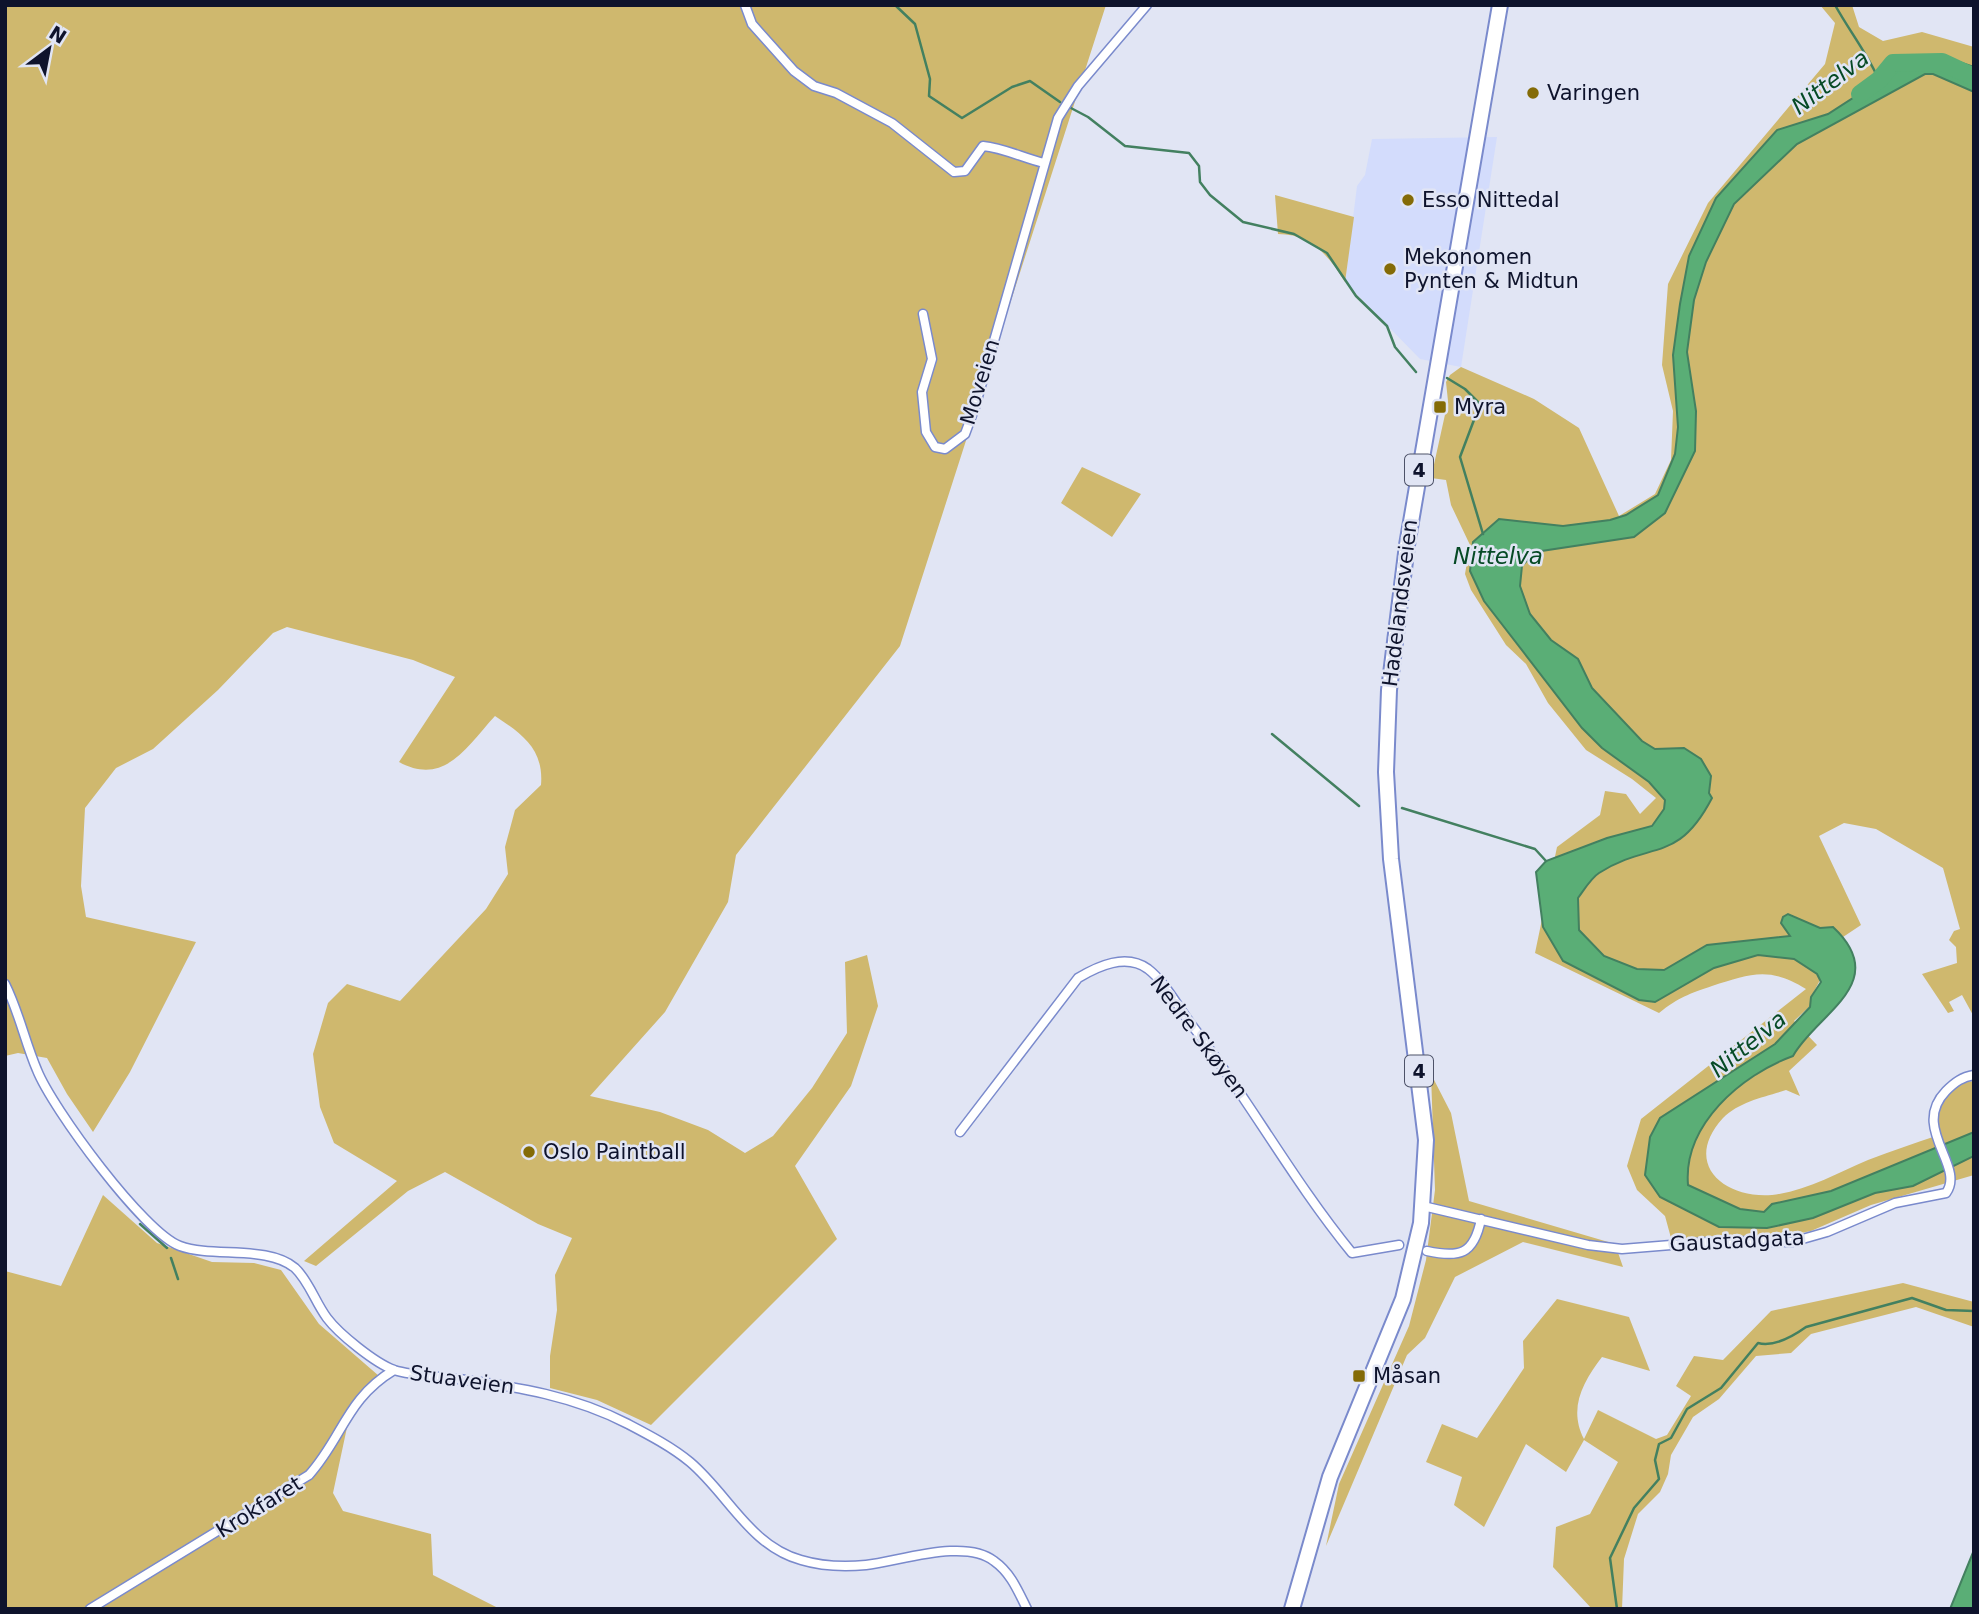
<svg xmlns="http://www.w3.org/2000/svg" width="1979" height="1614" font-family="'DejaVu Sans',sans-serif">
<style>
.built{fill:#d3dcfc}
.green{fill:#cfb86e}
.water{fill:#5aae76;stroke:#438060;stroke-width:2}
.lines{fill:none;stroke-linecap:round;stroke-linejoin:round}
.stream{stroke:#438060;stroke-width:2.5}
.river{stroke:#5aae76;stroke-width:18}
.street-casing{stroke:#7a8acc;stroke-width:11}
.highway-casing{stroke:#7a8acc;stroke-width:18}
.street{stroke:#fff;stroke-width:8}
.highway{stroke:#fff;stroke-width:14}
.poi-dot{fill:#846b06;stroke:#e1e5f4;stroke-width:2.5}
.labels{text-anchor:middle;stroke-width:5;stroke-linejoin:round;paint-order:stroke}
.shield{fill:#e1e5f4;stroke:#4d5268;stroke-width:2}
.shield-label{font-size:19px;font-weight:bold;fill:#0e132c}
.poi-label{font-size:21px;fill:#0e132c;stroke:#e1e5f4;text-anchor:start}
.street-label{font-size:21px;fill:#0e132c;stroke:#e1e5f4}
.water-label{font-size:23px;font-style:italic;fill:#064a25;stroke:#e1e5f4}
</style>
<rect width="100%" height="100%" fill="#e1e5f4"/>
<path class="built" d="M1497,137L1461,367L1420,359L1345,282L1357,186L1365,175L1372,139Z"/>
<path class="green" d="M5,5H1106L900,646L736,855L728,902L665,1012L590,1096L660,1112L708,1130L745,1153L773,1136L812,1088L847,1033L845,962L867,955L878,1006L851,1086L795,1166L837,1239L651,1425L597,1400L550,1388V1356L557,1310L555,1275L572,1238L538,1224L445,1172L408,1191L316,1266L304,1261L397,1181L334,1143L320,1107L313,1054L328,1003L347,984L400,1001L486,909L508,874L505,847L515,810L541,785C544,749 522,734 495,716C467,746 445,787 399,762L455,677L413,660L287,627L273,633L218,690L153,749L116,768L85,808L81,886L86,917L196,942L130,1072L93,1132L67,1094L47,1058L18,1053L5,1056Z
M1820,5H1852L1859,27L1883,41L1922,32L1974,47V1017L1962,995L1949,1002L1954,1011L1948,1013L1922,974L1957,963L1956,947L1949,940L1954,931L1960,929L1943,868L1876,829L1844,823L1819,836L1861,925L1843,937L1811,997L1810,1006L1794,1021L1817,1045L1789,1071L1800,1096L1786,1090C1765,1097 1740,1101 1723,1118C1682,1163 1723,1199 1772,1195C1807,1191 1837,1173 1868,1160C1891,1151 1915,1143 1939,1135C1933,1111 1948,1083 1974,1081V1175L1871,1205L1811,1231L1775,1238H1671L1665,1216L1637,1190L1627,1166L1641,1119L1806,989C1769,966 1750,974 1712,986C1689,994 1679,997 1659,1013L1535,953L1557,847L1600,815L1605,791L1626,794L1640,814L1656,798L1632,779L1586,750L1548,703L1526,664L1506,645L1471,590L1465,574L1470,545L1451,505L1446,480L1431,478L1448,401L1446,382L1450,375L1461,367L1534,399L1579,428L1619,516L1655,494L1671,460L1673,411L1662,365L1668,284L1708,203L1825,64L1835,23Z
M1275,195L1354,217L1345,282C1329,256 1311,234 1278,234Z
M1082,467L1141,494L1112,537L1061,503Z
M1431,1074L1451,1113L1469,1201L1615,1244L1623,1267L1523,1242L1455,1277L1425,1338L1407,1355L1326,1546L1339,1484L1409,1326L1426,1260L1435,1190Z
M103,1195L157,1243L212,1262L254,1263L281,1270L319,1324L379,1376L349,1418L333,1493L343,1511L431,1534L433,1575L500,1609H5V1271L61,1286Z
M1903,1283L1974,1302V1327L1916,1307L1811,1334L1791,1353L1756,1356L1719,1399L1693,1417L1671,1455L1668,1474L1660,1492L1638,1514L1624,1559L1622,1609H1592L1553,1567L1556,1527L1590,1514L1618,1462L1584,1440L1566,1472L1526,1444L1484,1527L1454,1505L1462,1477L1426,1462L1442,1424L1477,1438L1524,1368L1523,1341L1557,1299L1629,1317L1650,1371L1602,1357C1583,1382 1568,1408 1584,1439L1598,1410L1656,1439L1667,1435L1691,1396L1676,1386L1694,1356L1723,1360L1771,1311Z"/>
<path class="water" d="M1947,58L1974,67V92L1933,74H1925L1797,144L1734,204L1706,262L1694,300L1687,352L1696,411L1695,451L1665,513L1634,537L1535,552L1522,566L1520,586L1530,614L1551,640L1578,659L1592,688L1642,741L1655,749L1684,748L1701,759L1711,776L1709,793L1712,798C1677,865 1651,840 1599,873C1591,878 1584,890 1578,898L1579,930L1604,956L1637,969L1664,970L1707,945L1790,936L1781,923L1783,917L1788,914L1820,928L1833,927C1893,983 1816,1014 1793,1056C1741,1075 1683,1125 1688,1185L1740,1209L1764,1212L1772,1204L1831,1191L1974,1132V1156L1913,1186L1875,1193L1813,1218L1767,1228L1719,1227L1660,1197L1645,1175L1650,1137L1660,1118L1775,1044L1810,1007L1811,997L1821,982L1817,974L1794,959L1758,955L1714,968L1655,1002L1639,1000L1563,961L1543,927L1536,872L1546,861L1607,838L1652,826L1664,809L1665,800L1649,782L1602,748L1582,728L1484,601L1470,571L1473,542L1499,519L1563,526L1610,520L1626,515L1658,495L1675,454L1678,427L1673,355L1680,304L1689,256L1716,198L1777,130L1828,114L1901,67Z
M1974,1550V1609H1950Z"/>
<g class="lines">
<path class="stream" d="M895,5L915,24L930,79L929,96L962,118L1012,87L1030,81L1060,102
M1835,5C1850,32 1867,53 1879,80
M1069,107L1088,117L1125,146L1189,153L1199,166L1200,182L1210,195L1243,222L1294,234L1327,253L1356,296L1387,326L1395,347L1416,372
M1447,378L1465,389L1480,404L1460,457L1483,534
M1272,734L1359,806
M1402,808L1535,849L1546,861
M140,1224L167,1248
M171,1258L178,1279
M1617,1609L1610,1558L1634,1508L1659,1479L1655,1460L1659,1444L1671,1438L1687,1409L1721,1388L1758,1343C1774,1347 1792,1337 1806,1327L1912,1298L1946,1310L1974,1311"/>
<path class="river" d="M1860,94L1879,80L1893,63L1942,62L1974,77"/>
<defs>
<path id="street" d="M745,5L752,24L794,71L814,86L836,93L892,123L954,172L965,171L983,146C1004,148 1023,158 1044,163
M923,314L932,359L922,392L926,432L935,447L945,449L965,434L975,407L1058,118L1078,86L1147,5
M5,984C19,1012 25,1042 37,1070C52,1108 144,1233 180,1246C213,1258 268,1245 295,1268C309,1281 315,1302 327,1318C339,1334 375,1363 394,1370C413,1376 438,1376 459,1379C518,1387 574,1396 628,1424C649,1435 672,1447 690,1462C728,1494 750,1546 801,1560C821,1566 845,1567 866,1565C901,1561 965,1538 994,1561C1011,1573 1018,1591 1027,1609
M960,1132L1078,978C1098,966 1126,953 1148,969C1165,982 1178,1007 1191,1024C1248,1098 1293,1181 1352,1253L1399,1245
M1423,1206L1588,1245L1622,1249L1720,1241L1792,1242L1827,1232L1895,1203L1946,1193C1966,1166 1910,1128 1946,1091C1955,1082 1962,1077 1974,1075
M1427,1251C1459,1258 1474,1255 1481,1219
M90,1609L309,1475C343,1437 346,1399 394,1370"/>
<path id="highway" d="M1292,1609L1330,1477L1403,1299L1421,1223L1426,1140L1391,859L1386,772L1389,690L1407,545L1500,5"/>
</defs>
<use href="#street" class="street-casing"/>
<use href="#highway" class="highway-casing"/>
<use href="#street" class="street"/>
<use href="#highway" class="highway"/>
</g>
<g class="poi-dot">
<circle cx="1533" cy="93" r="7"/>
<circle cx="1408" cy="200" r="7"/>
<circle cx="1390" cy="269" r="7"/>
<rect x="1433" y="400" width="14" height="14" rx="3.5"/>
<circle cx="529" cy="1152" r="7"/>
<rect x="1352" y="1369" width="14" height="14" rx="3.5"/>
</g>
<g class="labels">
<g class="shield">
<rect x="1405" y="454.5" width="28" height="31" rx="5"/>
<rect x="1405" y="1055.5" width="28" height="31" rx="5"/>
</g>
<g class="shield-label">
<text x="1419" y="477">4</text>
<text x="1419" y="1078">4</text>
</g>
<g class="poi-label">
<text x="1547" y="100">Varingen</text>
<text x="1422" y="207">Esso Nittedal</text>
<text x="1404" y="264">Mekonomen<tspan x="1404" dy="24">Pynten &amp; Midtun</tspan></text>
<text x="1454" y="414">Myra</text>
<text x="543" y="1159">Oslo Paintball</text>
<text x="1373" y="1383">Måsan</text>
</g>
<g class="street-label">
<text transform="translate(980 382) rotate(-73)" y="7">Moveien</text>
<text transform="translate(1400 603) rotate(-83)" y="7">Hadelandsveien</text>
<text transform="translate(1199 1037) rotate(53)" y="7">Nedre Skøyen</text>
<text transform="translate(1737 1241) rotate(-3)" y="7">Gaustadgata</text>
<text transform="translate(462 1380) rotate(8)" y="7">Stuaveien</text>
<text transform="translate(259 1507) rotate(-32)" y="7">Krokfaret</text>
</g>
<g class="water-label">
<text transform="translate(1830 82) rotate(-37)" y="8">Nittelva</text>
<text x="1498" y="564">Nittelva</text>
<text transform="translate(1748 1044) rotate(-39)" y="8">Nittelva</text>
</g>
</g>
<rect width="1979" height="1614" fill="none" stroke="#0e132c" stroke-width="14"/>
<g transform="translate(49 49) rotate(32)" stroke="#e1e5f4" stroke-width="5" paint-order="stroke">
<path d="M0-5L12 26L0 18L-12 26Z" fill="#0e132c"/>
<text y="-10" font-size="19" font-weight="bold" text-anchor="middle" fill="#0e132c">N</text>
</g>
</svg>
